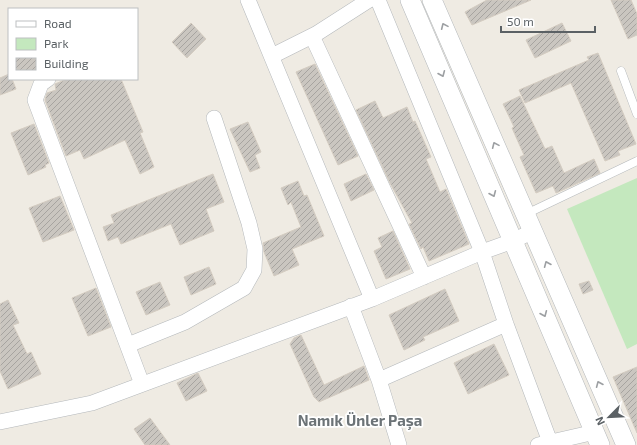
<svg xmlns="http://www.w3.org/2000/svg" width="637" height="445" font-family="'Exo 2',sans-serif">
<style>
.park{fill:#c4e8be}
.building{fill:url(#building-hatch);stroke:#d4ccc1}
.lines{fill:none;stroke-linecap:round;stroke-linejoin:round}
.service-casing{stroke:#b4b8bb;stroke-width:9}
.minor-casing{stroke:#b4b8bb;stroke-width:16}
.tertiary-casing{stroke:#b4b8bb;stroke-width:20}
.service{stroke:#fff;stroke-width:8}
.minor{stroke:#fff;stroke-width:15}
.tertiary{stroke:#fff;stroke-width:19}
.oneway{stroke:#9da0a3}
.labels{text-anchor:middle;stroke-width:3.5;stroke-linejoin:round;paint-order:stroke}
.district-label{font-size:15px;font-weight:bold;fill:#6c7377;stroke:#fff}
</style>
<defs>
<pattern id="building-hatch" width="6" height="6" patternUnits="userSpaceOnUse"><rect width="6" height="6" fill="#cac6c0"/><path d="M-1 1l2-2M0 6l6-6M5 7l2-2" fill="none" stroke="#a7a4a0"/></pattern>
</defs>
<rect width="100%" height="100%" fill="#efebe3"/>
<path class="park" d="M637,178V344L627,349L567,209Z"/>
<path class="building" d="M487,0H531L472,25L465,12Z
M611,0H631L637,14V35L628,39Z
M191,23L206,39L187,58L172,42Z
M562,23L571,41L535,58L526,40Z
M598,53L636,144L618,151L620,155L605,161L571,83L525,103L519,90L589,60L587,57Z
M315,64L358,156L338,165L296,72Z
M9,74V79H12L16,89L0,95V78Z
M67,79H121L143,132L140,133L154,167L140,174L125,140L84,159L80,150L66,156L45,100L47,93L56,90L55,84Z
M520,96L545,149L552,146L564,173L594,159L600,173L556,193L553,186L536,193L520,157L524,155L512,128L514,127L503,104Z
M375,101L383,118L407,107L413,122L415,121L431,157L426,159L440,192L446,189L469,244L429,261L423,247L421,249L409,224L412,223L390,183L356,110Z
M248,122L261,152L255,155L260,168L250,172L230,129Z
M34,124L49,163L45,165L46,167L28,175L11,133Z
M213,174L224,202L206,209L214,231L180,245L171,224L121,244L118,237L108,241L103,227L114,223L111,215Z
M366,174L374,190L351,201L344,184Z
M298,181L304,196L307,195L324,236L292,249L299,265L274,276L264,252L263,243L301,227L291,202L288,205L281,188Z
M60,196L74,230L43,242L29,208Z
M393,231L410,269L386,279L374,251L382,247L378,238Z
M209,267L216,284L191,295L184,277Z
M589,281L593,290L583,294L579,284Z
M160,282L170,305L146,315L136,292Z
M96,288L111,327L88,336L72,298Z
M445,289L459,321L423,337L425,340L404,350L389,315Z
M8,300L19,323L13,325L27,354L31,352L41,374L8,389L0,371V304Z
M301,335L324,385L364,366L369,380L319,402L314,397L290,344L294,338Z
M494,344L509,375L468,394L454,363Z
M637,367V433L613,377Z
M198,373L207,391L186,401L177,383Z
M150,418L170,445H145L134,429Z"/>
<g class="lines">
<defs>
<path id="service" d="M621,71L637,114
M526,214L637,161"/>
<path id="minor" d="M248,0L372,299
M378,0L482,252L506,324L550,442
M312,36L424,277
M272,56L316,34L369,0
M48,79L41,84L35,100L142,384
M351,306L379,380L399,445
M128,345L185,322L244,288L254,270L255,249L249,223L214,118
M379,380L506,324
M0,422L92,403L372,299L482,252L513,241L533,231
M538,445L595,432"/>
<path id="tertiary" d="M410,0L600,445
M432,0L626,445"/>
</defs>
<use href="#service" class="service-casing"/>
<use href="#minor" class="minor-casing"/>
<use href="#tertiary" class="tertiary-casing"/>
<use href="#service" class="service"/>
<use href="#minor" class="minor"/>
<use href="#tertiary" class="tertiary"/>
</g>
<defs><path id="oneway-chevron" d="M-2-3.5L2.5 0L-2 3.5" fill="none" stroke-width="1.6" stroke-linecap="round" stroke-linejoin="round"/></defs>
<g class="oneway">
<use href="#oneway-chevron" transform="translate(444 26) rotate(-114)"/>
<use href="#oneway-chevron" transform="translate(442 74) rotate(67)"/>
<use href="#oneway-chevron" transform="translate(495 145) rotate(-114)"/>
<use href="#oneway-chevron" transform="translate(493 194) rotate(67)"/>
<use href="#oneway-chevron" transform="translate(547 264) rotate(-113)"/>
<use href="#oneway-chevron" transform="translate(544 314) rotate(67)"/>
<use href="#oneway-chevron" transform="translate(599 384) rotate(-113)"/>
</g>
<g class="labels">
<g class="district-label">
<text x="360" y="426">Namık Ünler Paşa</text>
</g>
</g>
<rect x="8" y="8" width="130" height="72" fill="#ffffff" stroke="#bdc0c1"/>
<rect x="16" y="21" width="20" height="6" fill="#ffffff" stroke="#bdc0c1"/>
<text x="44" y="28" font-size="12" fill="#5b6165">Road</text>
<rect x="16" y="38" width="20" height="12" fill="#c4e8be" stroke="#bdc0c1"/>
<text x="44" y="48" font-size="12" fill="#5b6165">Park</text>
<rect x="16" y="58" width="20" height="12" fill="url(#building-hatch)" stroke="#bdc0c1"/>
<text x="44" y="68" font-size="12" fill="#5b6165">Building</text>
<g transform="translate(609 417) rotate(246)" stroke="#ffffff" stroke-width="3" paint-order="stroke">
<path d="M0-3L7 15L0 10L-7 15Z" fill="#5b6165"/>
<text y="-6" font-size="11" font-weight="bold" text-anchor="middle" fill="#5b6165">N</text>
</g>
<path d="M501 26v6h94v-6" fill="none" stroke="#5b6165" stroke-width="2"/>
<text x="507" y="26" font-size="12" fill="#5b6165" stroke="#ffffff" stroke-width="3" paint-order="stroke">50 m</text>
</svg>
